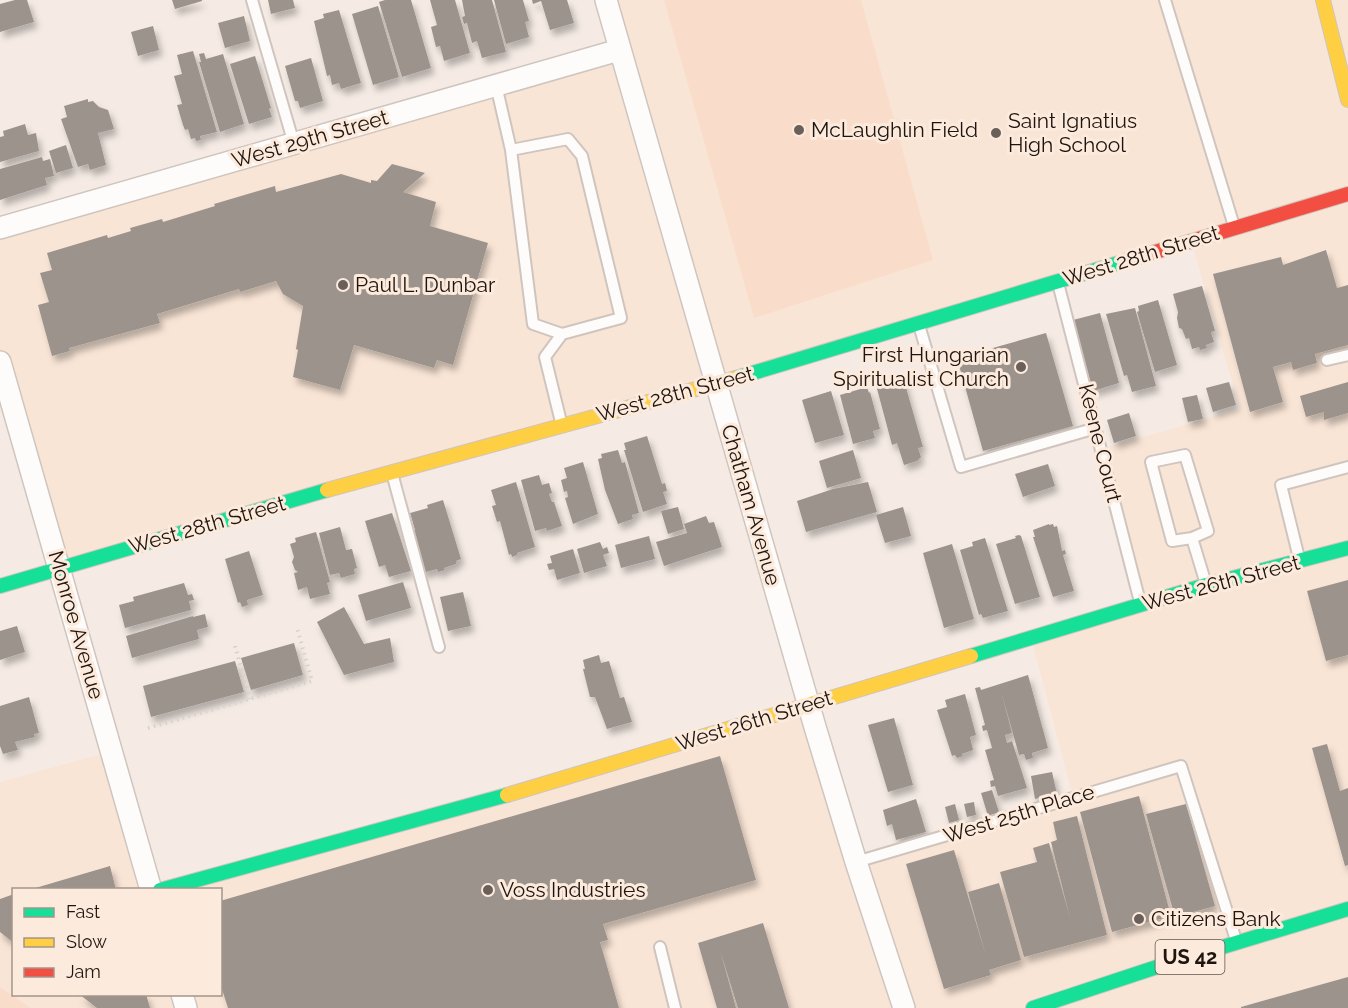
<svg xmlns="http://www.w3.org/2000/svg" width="1348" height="1008" font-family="Raleway,sans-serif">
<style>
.built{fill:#f9e5d6;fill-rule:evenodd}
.green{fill:#f9ddca}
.building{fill:#9c938d;filter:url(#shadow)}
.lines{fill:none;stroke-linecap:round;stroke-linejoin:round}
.lane-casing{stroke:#cfc5be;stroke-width:14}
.street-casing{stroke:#cfc5be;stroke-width:24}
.fast-casing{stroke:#cfc5be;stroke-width:16}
.slow-casing{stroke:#cfc5be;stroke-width:16}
.jam-casing{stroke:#cfc5be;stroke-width:16}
.path{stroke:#d5d2cf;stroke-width:4;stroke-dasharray:1.5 4.5;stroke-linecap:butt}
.lane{stroke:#fefcfb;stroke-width:10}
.street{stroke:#fefcfb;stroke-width:21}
.fast{stroke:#16e098;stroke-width:14}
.slow{stroke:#ffcf43;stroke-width:14}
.jam{stroke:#f24e42;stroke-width:14}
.poi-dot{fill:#6a6059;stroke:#fceadd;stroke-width:2}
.labels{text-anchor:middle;stroke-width:6;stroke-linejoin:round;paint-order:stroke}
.shield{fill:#fceadd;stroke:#61554c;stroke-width:1.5}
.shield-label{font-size:20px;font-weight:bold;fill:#1f150e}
.poi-label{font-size:21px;fill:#1f150e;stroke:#fceadd;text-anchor:start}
.street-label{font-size:21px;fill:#1f150e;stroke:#fceadd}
</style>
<defs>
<filter id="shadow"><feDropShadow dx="3.5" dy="6" stdDeviation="3" flood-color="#0004"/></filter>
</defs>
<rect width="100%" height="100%" fill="#f5ebe4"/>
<path class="built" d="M606,0H1348V1008H31L0,987V782L112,751L153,888L799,702L856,862L1073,797L1031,638L1141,605L1101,449L1240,409L1191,241L60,568L0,362V228L619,50ZM14,890H220V994H14Z"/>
<path class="green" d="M664,0H861L933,260L754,318Z
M0,987L31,1008H0Z"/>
<path class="building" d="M15,0H27L34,22L0,32V4Z
M172,0H202V1L175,9Z
M268,0H293L295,8L271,14Z
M385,0H411L431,68L402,77L379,2Z
M430,0H455L470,53L444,61L440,46L436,47L431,27L437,25Z
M462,0H492L506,52L482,58L477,41L472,43L467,23L464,24L462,17L465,16Z
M494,0H523L529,21L525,22L529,37L506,44Z
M532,0H567L574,23L550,30L541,1L533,4Z
M378,6L399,77L373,85L352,14Z
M339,10L361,83L341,89L339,83L332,85L330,75L327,76L314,21L324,18L323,14Z
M244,16L250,41L225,48L218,23Z
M153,26L159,50L138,56L131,32Z
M193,51L217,132L200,136L201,140L196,141L195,138L191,139L188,129L185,130L183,125L177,105L182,104L174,76L182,74L177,55Z
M204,53L206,59L223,54L244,124L220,132L199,62H201L199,54Z
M255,56L271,108L269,109L272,117L249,124L230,64Z
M311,58L323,101L300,108L298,101H295L285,66Z
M88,99V102L93,101L99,107L108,110L114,129L98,133L106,165L90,170L88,164L78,167L61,119L67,117L64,106Z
M25,124L28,135L36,133L39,151L0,162V137L4,136L3,131Z
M66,145L73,168L56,173L49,151Z
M42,157L43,161L50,159L54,176L45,178L47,185L0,200V169Z
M392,164L425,173L403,192L436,202L430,226L488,243L453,365L437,360L434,368L354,345L340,390L293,377L298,350L296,349L303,306L283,294L276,281L240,292L239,289L157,314L160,323L69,348L70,351L52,356L38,305L49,302L40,273L52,270L47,253L107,235L108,238L131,231L130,228L162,219L163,222L215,206L214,204L275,186L276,192L341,174L371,183V180L377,181Z
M1326,250L1337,288L1348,285V345L1315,354L1317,363L1293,370L1291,362L1273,367L1283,402L1250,412L1213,274L1281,257L1283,265Z
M1202,286L1215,331L1211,332L1214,342L1206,345L1207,348L1200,350L1199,347L1192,349L1189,338L1186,339L1182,329L1179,328L1177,318L1178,312L1173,294Z
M1158,300L1177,365L1155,372L1137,312L1139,311L1138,306Z
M1135,308L1156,386L1132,392L1127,375L1124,376L1106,314Z
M1100,313L1119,383L1093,391L1073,320Z
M1046,333L1073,426L983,451L957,358Z
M903,377L923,447L918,448L921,457L917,461L904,465L897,443L892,445L876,385Z
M1229,382L1236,405L1213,412L1206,388Z
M1348,382V413L1324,420V412L1306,417L1300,396Z
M867,387L869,393L870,392L880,429L873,431L875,438L853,444L840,395Z
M831,391L844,435L815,443L802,400Z
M1197,395L1203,419L1188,422L1182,398Z
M1129,413L1136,436L1114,443L1107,420Z
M647,436L662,484L665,483L667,491L663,492L667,504L643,512L624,450H626L624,443Z
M618,450L622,463L625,462L639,513L632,515L633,519L618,524L605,490L598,459L602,458L601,454Z
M853,450L861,478L827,488L819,461Z
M583,462L598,514L573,524L565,498L568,497L567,491L564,492L561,480L567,478L564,468Z
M1048,464L1055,486L1023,497L1015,474Z
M539,475L542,485L549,483L552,493L549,494L552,502H554L562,526L547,531L546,528L535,531L521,480Z
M516,482L535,547L517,553V555L512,557L511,554L509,555L500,521L497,522L492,506L496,505L491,490Z
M868,482L877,512L806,532L797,501L833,489Z
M443,500L461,559L456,561V564L444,568L445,570L438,572L437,569L422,573L410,531L415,530L410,513L428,508L427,505Z
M678,507L684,529L668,534L661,511Z
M903,507L911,536L885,543L876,515Z
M392,513L411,571L389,577L385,565L379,567L365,521Z
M706,516L709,523L714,522L722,547L664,566L656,542L687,533L684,524Z
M1049,524V525L1053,524L1054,527L1057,526L1062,551L1065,550L1066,554L1063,555L1074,591L1053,597L1033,537H1035L1033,530Z
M340,527L346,550L352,549L357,568L354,569L355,574L341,578L339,573L330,575L319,533Z
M316,532L330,582L327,583L330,594L310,599L307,587L298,590L294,573L298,572L295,570L292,562L294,557L290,544L296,542L295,538Z
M1019,535L1021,536L1040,597L1015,604L996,544L1016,538L1015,536Z
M649,536L655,559L621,568L615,545Z
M985,538L1008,611L983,618L981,614L979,615L960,550L973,546L972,542Z
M600,542L603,549L607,547L609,553L603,555L607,566L584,573L577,549Z
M952,544L974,619L944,628L923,553Z
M573,549L580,573L557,580L554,569L549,570L547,564L552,563L550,556Z
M249,551L263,595L247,600L248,605L242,607L240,602L238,603L225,559Z
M1348,580V655L1326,661L1307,591Z
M403,582L411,608L366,621L358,595Z
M184,583L188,595L192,594L194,600L189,601L191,610L125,628L119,605L134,601L133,597Z
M463,592L471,626L448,631L440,597Z
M344,607L364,644L390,638L394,662L344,675L317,622Z
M205,614L208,627L197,630L199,639L132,658L126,636L193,616V617Z
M17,626L25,652L0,660V631Z
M294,643L303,675L251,690L241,658Z
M599,655L601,663L609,661L620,698L624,697L632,722L607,729L595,697H590L583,669H585L583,660Z
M235,661L244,692L151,717L143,686Z
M1028,675L1048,748L1032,753L1033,758L1026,760L1024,754L1019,755L1001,691L1012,733L1005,735L1007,743L1012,741L1027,788L998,796L995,786L991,787L990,781L994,780L985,750L992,748L987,730L983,731L982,726L985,725L975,688L980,687L981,690Z
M965,694L976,735L970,737L973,750L962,754L963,756L957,758L955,755L952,756L937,710L947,707L945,700Z
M29,697L39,733L34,734L35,737L15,742L18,750L3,754L0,746V706Z
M894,718L913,785L888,792L868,725Z
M1327,744L1340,791L1348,788V865L1345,866L1312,748Z
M720,756L756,880L603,924L608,940L600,942L619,1008H228L220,983V901Z
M1052,772L1057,794L1035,799L1031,776Z
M992,790L999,812L988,816L981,793Z
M1139,796L1171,916L1112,932L1080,812Z
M916,799L926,832L896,840L892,824L887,826L883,810Z
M974,802L976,815L967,817L964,804Z
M955,804L959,820L949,823L945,807Z
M1186,804L1215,906L1175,917L1146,814Z
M1077,816L1107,935L1024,957L1000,872L1037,862L1033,848L1049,843L1070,918L1051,842L1057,840L1053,822Z
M954,850L986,956L968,892L999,883L1021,960L989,970L991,975L944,989L906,864Z
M110,866L116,890H32V889Z
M14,894V943L0,932V899Z
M763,923L789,1008H738L720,950L736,1008H717L698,943Z
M1348,977V1008H1241V1007Z
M79,994H146L150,1008H97Z"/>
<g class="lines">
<defs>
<path id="lane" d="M252,0L294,144
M1165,0L1234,226
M496,85L511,150L533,324L562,334L621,318L582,156L568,139L511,150
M1058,283L1140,602
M919,325L961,467L1096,428
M1327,360L1348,355
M561,422L545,357L562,334
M1185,455L1208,531L1192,538L1172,541L1151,462Z
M392,473L439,647
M1192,538L1206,584
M1299,558L1281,485L1348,467
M856,862L1181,766L1236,940
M660,947L675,1008"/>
<path id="street" d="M606,0L815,727L856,862L904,1008
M0,228L619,50
M0,362L151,890
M182,994L186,1008"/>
<path id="fast" d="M736,378L1132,259
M0,586L327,490
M971,656L1206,585L1348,548
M160,890L507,795
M1033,1008L1163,965L1348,909"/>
<path id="slow" d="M1323,0L1348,100
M327,490L736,378
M507,795L971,656"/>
<path id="jam" d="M1132,259L1348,194"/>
</defs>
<use href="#lane" class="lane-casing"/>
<use href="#street" class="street-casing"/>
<use href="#fast" class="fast-casing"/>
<use href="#slow" class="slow-casing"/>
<use href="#jam" class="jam-casing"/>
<path class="path" d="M235,646L250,699
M148,728L312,681L297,628"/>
<use href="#lane" class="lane"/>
<use href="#street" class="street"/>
<use href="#fast" class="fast"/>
<use href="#slow" class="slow"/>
<use href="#jam" class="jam"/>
</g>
<g class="poi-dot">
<circle cx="799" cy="130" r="6"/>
<circle cx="996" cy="133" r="6"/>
<circle cx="343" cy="285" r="6"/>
<circle cx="1021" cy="367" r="6"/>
<circle cx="488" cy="890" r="6"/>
<circle cx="1139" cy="919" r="6"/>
</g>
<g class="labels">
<rect class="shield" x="1155.5" y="940" width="69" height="34" rx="4.5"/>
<g class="shield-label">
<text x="1190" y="964">US 42</text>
</g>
<g class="poi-label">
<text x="1008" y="128">Saint Ignatius<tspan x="1008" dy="24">High School</tspan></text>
<text x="811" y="137">McLaughlin Field</text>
<text x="355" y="292">Paul L. Dunbar</text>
<text x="1009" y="362" text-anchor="end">First Hungarian<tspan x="1009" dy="24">Spiritualist Church</tspan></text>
<text x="500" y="897">Voss Industries</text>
<text x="1151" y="926">Citizens Bank</text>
</g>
<g class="street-label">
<text transform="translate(310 139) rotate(-16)" y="7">West 29th Street</text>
<text transform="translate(1141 256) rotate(-17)" y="7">West 28th Street</text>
<text transform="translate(675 394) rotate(-15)" y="7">West 28th Street</text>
<text transform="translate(1100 443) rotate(76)" y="7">Keene Court</text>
<text transform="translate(751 505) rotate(74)" y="7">Chatham Avenue</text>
<text transform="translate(207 525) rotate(-16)" y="7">West 28th Street</text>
<text transform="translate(1221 583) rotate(-15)" y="7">West 26th Street</text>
<text transform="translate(76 625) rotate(74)" y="7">Monroe Avenue</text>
<text transform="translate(754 721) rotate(-17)" y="7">West 26th Street</text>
<text transform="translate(1019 814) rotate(-17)" y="7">West 25th Place</text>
</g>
</g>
<rect x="12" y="888" width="210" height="108" fill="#fceadd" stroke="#a4958a" stroke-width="1.5"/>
<rect x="24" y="908" width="30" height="9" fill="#16e098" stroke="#a4958a" stroke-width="1.5"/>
<text x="66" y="918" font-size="18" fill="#1f150e">Fast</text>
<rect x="24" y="938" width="30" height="9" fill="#ffcf43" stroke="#a4958a" stroke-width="1.5"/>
<text x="66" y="948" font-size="18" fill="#1f150e">Slow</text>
<rect x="24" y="968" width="30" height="9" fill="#f24e42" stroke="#a4958a" stroke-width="1.5"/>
<text x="66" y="978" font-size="18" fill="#1f150e">Jam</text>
</svg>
